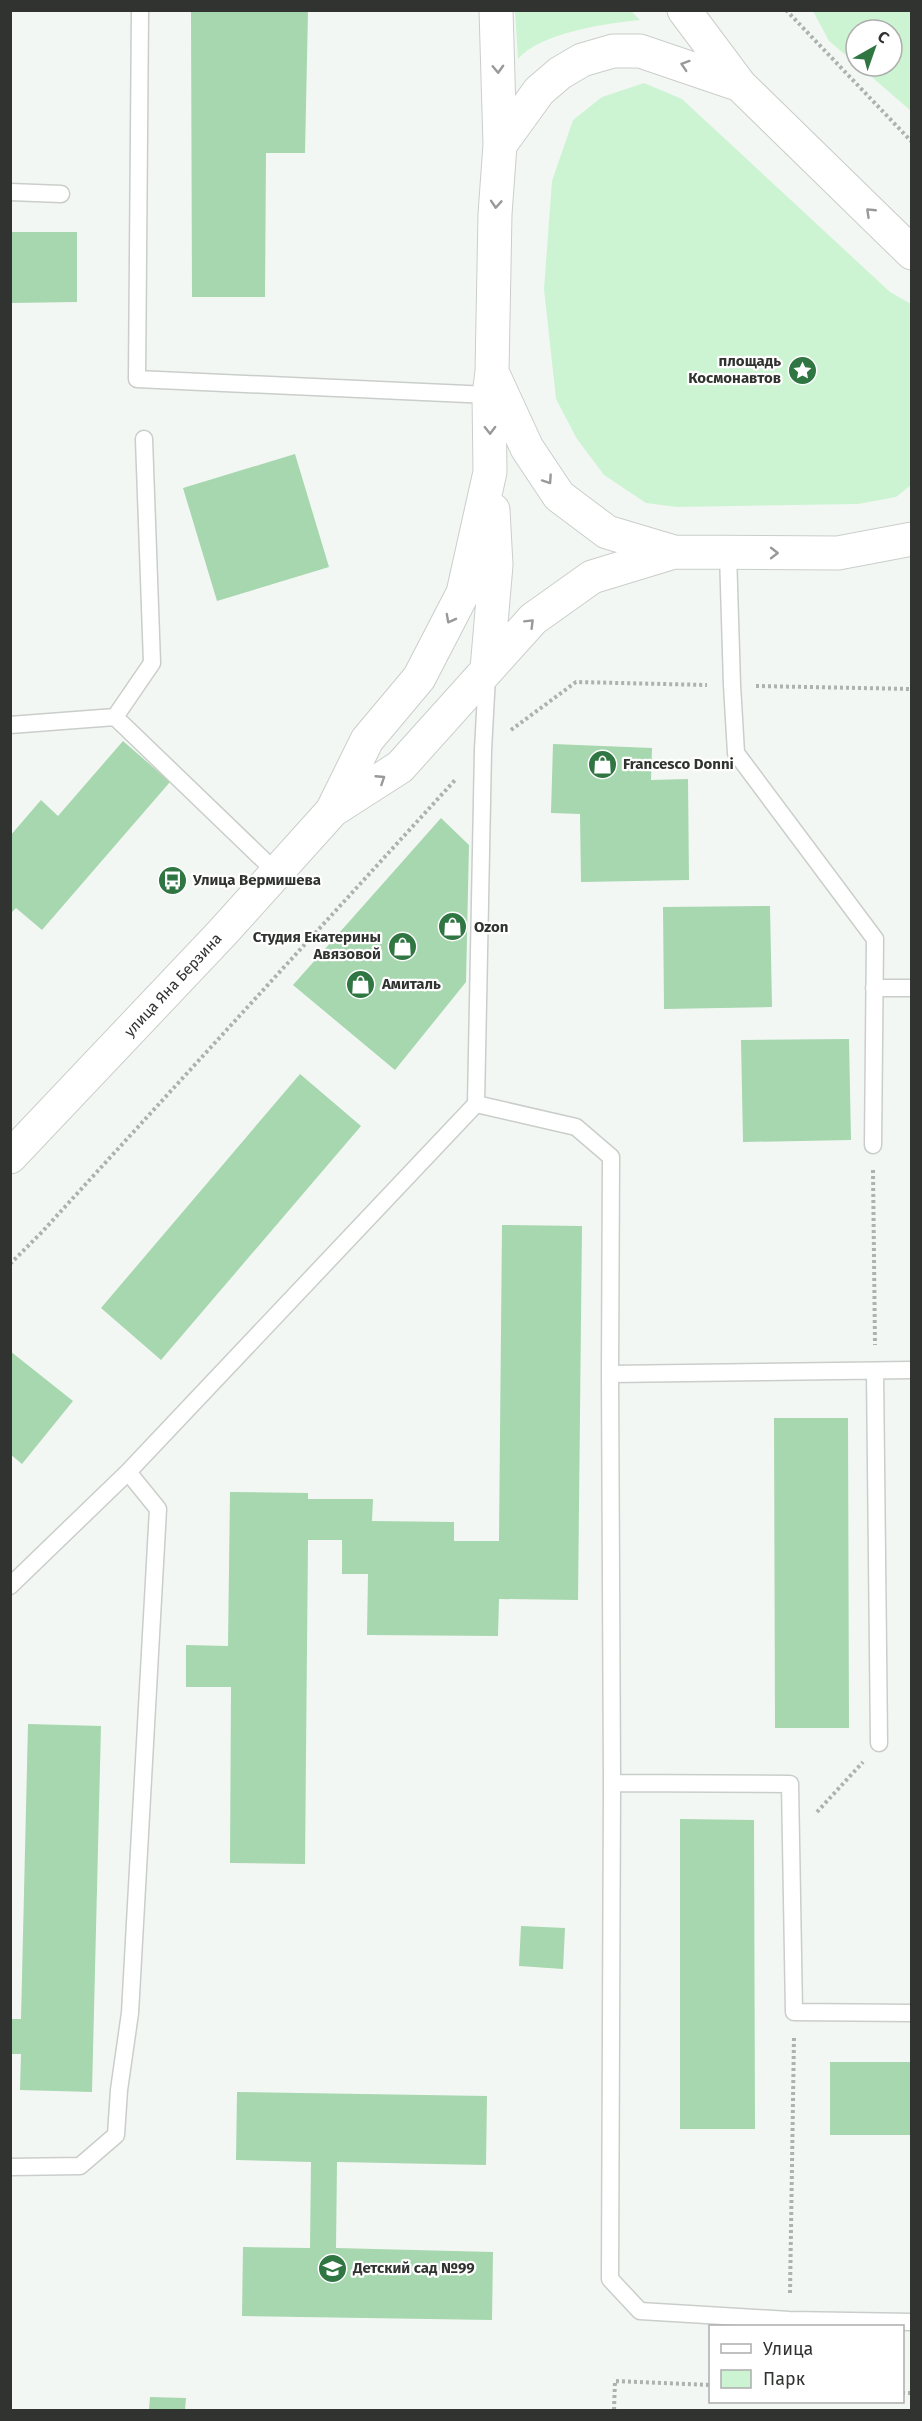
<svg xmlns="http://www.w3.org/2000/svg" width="922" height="2421" font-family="'Fira Sans',sans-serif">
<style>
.green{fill:#ccf4d3}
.building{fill:#a6d7ae}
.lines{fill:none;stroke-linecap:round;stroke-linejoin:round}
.service-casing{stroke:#caceca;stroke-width:19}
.secondary-casing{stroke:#caceca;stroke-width:35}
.path{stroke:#aeb2ae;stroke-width:4;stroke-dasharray:3 3;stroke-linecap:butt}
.service{stroke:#fff;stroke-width:16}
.secondary{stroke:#fff;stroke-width:33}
.oneway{stroke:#989998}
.labels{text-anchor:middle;stroke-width:4.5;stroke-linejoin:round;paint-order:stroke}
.poi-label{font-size:15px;font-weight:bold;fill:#313331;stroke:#fff;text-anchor:start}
.street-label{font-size:15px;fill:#313331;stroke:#fff}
</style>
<rect width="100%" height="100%" fill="#f3f7f3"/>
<path class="green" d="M515,11H631L640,20C607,23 540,33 518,59Z
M813,11H911V111L859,66H892V30H856V64L829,41Z
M644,83L682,99L890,292L911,304V485L896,497L858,504L677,507L646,503L604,475L577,439L556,399L544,289L552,181L573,120L602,97Z"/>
<path class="building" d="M191,10H308L305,153H266L265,297H192Z
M10,232H77V302L10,303Z
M295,454L329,567L217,601L183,488Z
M123,741L170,782L42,930L16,908L10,914V836L41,800L58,816Z
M553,744L652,748L651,780L688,779L689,880L581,882L580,814L551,813Z
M441,818L469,845L466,982L395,1070L293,985Z
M770,906L772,1007L664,1009L663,907Z
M849,1039L851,1140L743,1142L741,1040Z
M300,1074L361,1126L161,1360L101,1308Z
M502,1225L582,1226L578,1600L499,1599L498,1636L367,1635L368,1574H342V1540H308L305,1864L230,1863L231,1687H186V1645L228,1646L230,1492L308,1493V1499H373L372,1521L454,1522V1541H499Z
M10,1351L73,1401L22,1464L10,1454Z
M774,1418H848L849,1728H775Z
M28,1724L101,1726L92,2092L20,2090L21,2054H10V2019H21Z
M680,1819L754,1820L755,2129H680Z
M521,1926L565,1928L563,1969L519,1966Z
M830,2062H912V2135H830Z
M237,2092L487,2096L486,2165L337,2162L336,2248L493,2252L492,2320L242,2316L243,2247L310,2248L311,2162L236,2160Z
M150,2397L186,2398L185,2410H149Z"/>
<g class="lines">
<defs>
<path id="service" d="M140,10L137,379L489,395
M10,192L61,194
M728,553L732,685L736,753L875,939L873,1145
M115,717L152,663L144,439
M10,725L115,717L277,873
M874,988H912
M476,1104L576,1127L611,1157L610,1374L912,1370
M875,1371L879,1743
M610,1374L612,1783L790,1784L794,2012L912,2013
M10,1586L128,1472L476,1104L483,750L487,676
M612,1783L610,2279L640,2311L789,2320L912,2322
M10,2167L80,2166L116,2135L119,2090L130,2013L158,1509L128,1472"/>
<path id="secondary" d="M496,10L500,145L495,214L492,372L527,448L559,496L607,532L674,552L838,553L912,539
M684,10L740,85
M500,145L539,91L560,73L582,60L613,51H640L740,85L912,253
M487,669L496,565L493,510
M333,810L400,767L533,619L592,577L674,552
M10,1157L223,932L332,811L367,740L419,678L463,593L490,472L489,395L492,372"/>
</defs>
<use href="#service" class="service-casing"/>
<use href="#secondary" class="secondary-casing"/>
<path class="path" d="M786,10L912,142
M756,686L912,689
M511,730L576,682L707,685
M873,1170L875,1345
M10,1264L42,1232L456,779
M817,1812L863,1762
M790,2293L794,2037
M902,2393H912
M614,2410L615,2381L710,2385"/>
<use href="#service" class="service"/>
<use href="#secondary" class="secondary"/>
</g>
<defs><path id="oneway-chevron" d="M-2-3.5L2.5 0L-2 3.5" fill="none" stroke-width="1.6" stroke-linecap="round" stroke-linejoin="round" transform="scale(1.5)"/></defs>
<g class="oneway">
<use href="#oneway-chevron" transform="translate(685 65) rotate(-162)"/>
<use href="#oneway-chevron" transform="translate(498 69) rotate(88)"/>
<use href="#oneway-chevron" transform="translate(496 204) rotate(94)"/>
<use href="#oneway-chevron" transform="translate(870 212) rotate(-136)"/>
<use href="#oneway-chevron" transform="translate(490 430) rotate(89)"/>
<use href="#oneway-chevron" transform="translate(548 480) rotate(56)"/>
<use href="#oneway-chevron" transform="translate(774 553)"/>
<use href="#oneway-chevron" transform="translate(450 619) rotate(118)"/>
<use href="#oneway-chevron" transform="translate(530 623) rotate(-45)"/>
<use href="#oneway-chevron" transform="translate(381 779) rotate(-33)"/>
</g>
<defs>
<symbol id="sight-disc" viewBox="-11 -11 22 22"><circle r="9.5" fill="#2f7642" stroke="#fff"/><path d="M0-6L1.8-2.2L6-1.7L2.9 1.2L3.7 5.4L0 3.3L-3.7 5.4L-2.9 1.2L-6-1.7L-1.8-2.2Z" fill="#fff"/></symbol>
<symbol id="shop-disc" viewBox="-11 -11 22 22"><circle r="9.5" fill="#2f7642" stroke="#fff"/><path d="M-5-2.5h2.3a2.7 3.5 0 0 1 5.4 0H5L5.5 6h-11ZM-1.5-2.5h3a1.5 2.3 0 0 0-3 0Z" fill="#fff"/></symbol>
<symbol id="bus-disc" viewBox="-11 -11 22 22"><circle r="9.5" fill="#2f7642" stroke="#fff"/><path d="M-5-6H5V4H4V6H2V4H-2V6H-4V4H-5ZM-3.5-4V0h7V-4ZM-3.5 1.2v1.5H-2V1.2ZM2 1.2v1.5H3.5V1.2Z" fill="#fff"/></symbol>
<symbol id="school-disc" viewBox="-11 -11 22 22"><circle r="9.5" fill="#2f7642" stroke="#fff"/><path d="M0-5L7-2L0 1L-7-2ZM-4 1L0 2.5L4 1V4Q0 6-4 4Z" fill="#fff"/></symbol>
</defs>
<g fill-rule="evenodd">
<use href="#sight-disc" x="786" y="354" width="33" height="33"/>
<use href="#shop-disc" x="586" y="748" width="33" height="33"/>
<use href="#bus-disc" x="156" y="864" width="33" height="33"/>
<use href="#shop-disc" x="436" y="910" width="33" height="33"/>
<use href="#shop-disc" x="386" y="930" width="33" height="33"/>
<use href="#shop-disc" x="344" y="968" width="33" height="33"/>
<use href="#school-disc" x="316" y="2252" width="33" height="33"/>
</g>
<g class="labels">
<g class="poi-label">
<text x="781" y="366" text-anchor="end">площадь<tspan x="781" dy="17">Космонавтов</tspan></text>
<text x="623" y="769">Francesco Donni</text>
<text x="193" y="885">Улица Вермишева</text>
<text x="474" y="932">Ozon</text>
<text x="381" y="942" text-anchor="end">Студия Екатерины<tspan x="381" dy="17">Авязовой</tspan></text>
<text x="382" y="989">Амиталь</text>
<text x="353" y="2273">Детский сад №99</text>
</g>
<g class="street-label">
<text transform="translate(173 985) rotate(-47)" y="5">улица Яна Берзина</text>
</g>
</g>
<rect width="922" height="2421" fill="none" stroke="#313331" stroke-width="24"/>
<rect x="709" y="2325" width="195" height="78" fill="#ffffff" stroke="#adadad" stroke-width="1.5"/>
<rect x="721" y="2344" width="30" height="9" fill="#ffffff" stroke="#adadad" stroke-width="1.5"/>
<text x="763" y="2355" font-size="18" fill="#313331">Улица</text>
<rect x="721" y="2370" width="30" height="18" fill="#ccf4d3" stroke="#adadad" stroke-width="1.5"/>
<text x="763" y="2385" font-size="18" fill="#313331">Парк</text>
<g transform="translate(874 48) rotate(40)"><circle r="28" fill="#ffffff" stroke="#adadad" stroke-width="1.5"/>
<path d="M0-4.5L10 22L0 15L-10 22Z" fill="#2f7642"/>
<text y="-9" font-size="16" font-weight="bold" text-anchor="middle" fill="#313331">С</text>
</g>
</svg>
